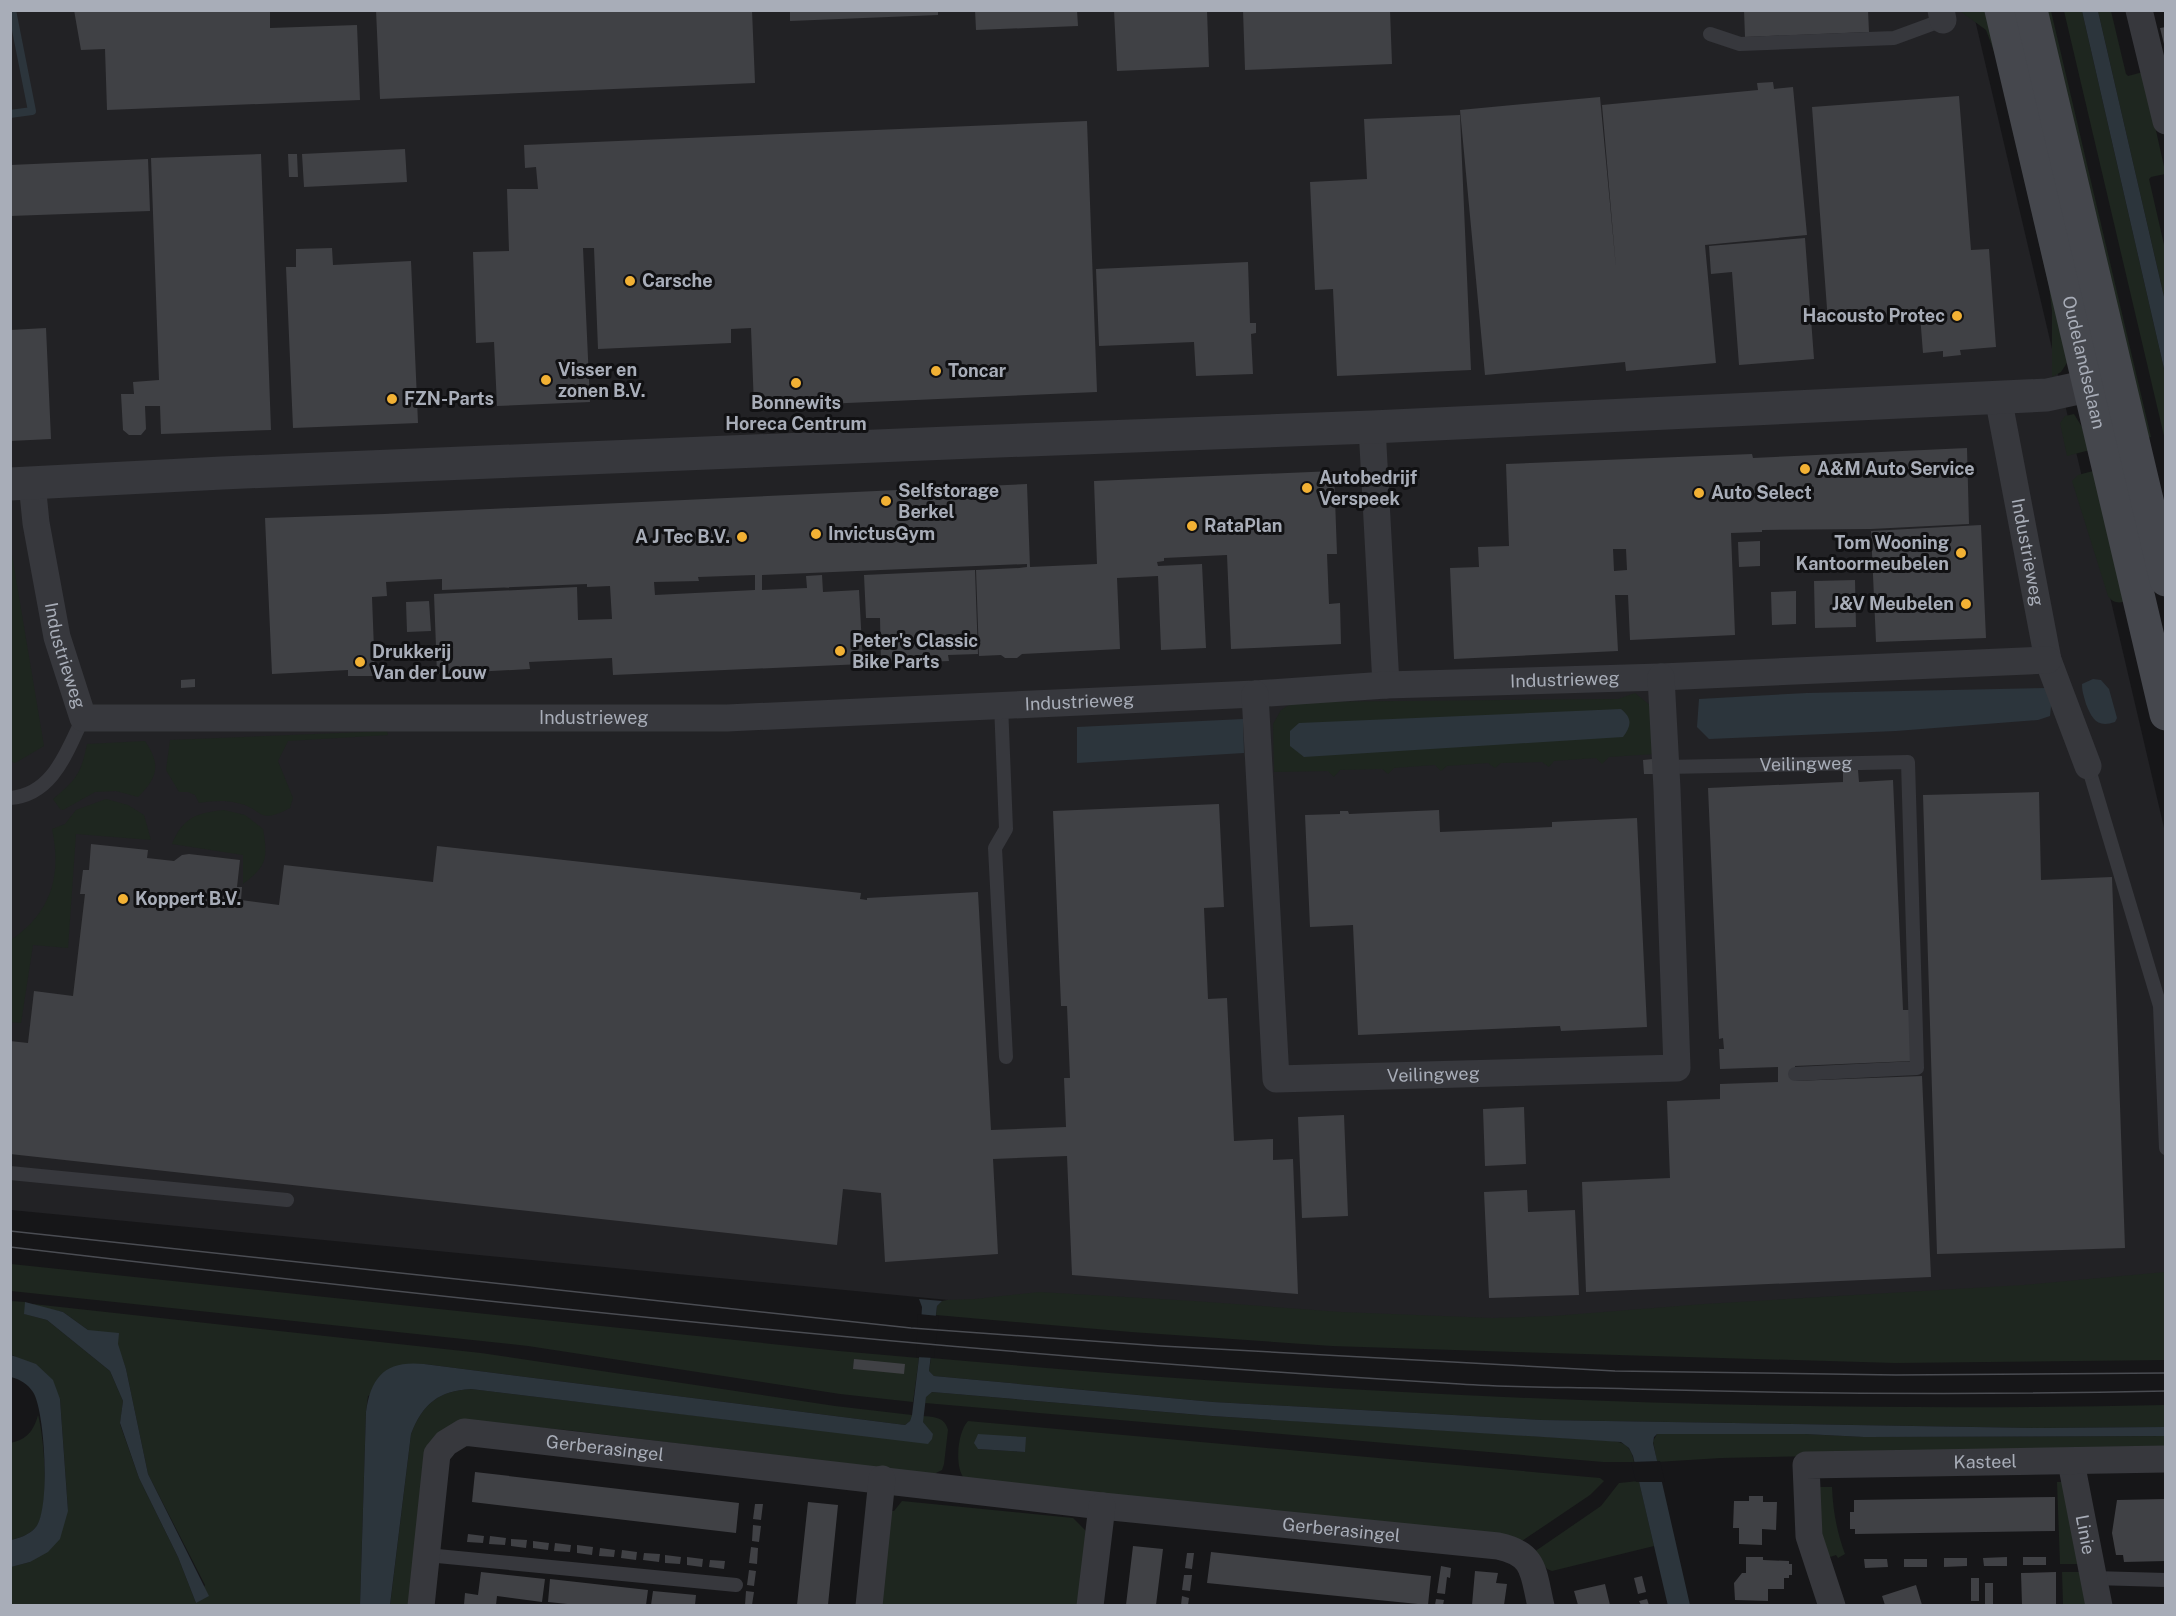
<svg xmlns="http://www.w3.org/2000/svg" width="2176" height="1616" font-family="'Public Sans',sans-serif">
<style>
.built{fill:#222225}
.green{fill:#1e261f;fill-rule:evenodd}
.water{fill:#2c353c}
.pier{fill:#161618}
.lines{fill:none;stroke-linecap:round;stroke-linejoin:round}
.stream{stroke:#2c353c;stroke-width:8}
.building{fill:#404145;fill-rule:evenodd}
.service{stroke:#37383d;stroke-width:14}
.minor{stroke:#37383d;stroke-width:27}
.tertiary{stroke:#37383d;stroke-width:33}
.secondary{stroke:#45474d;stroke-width:33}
.tram{stroke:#4a4c52;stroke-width:1.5}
.poi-dot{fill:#f2b134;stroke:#111113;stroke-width:2}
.labels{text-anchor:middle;stroke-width:6;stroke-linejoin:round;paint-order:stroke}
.poi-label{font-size:18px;font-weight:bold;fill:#a8adb8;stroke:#111113;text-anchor:start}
.street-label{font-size:18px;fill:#a8adb8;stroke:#111113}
</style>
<rect width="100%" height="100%" fill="#161618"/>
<path class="built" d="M10,11H1973L2165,832V1340L1094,1314L11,1210Z"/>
<path class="green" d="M1960,11H1996L2069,360L2061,372L2052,377V311L2049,286L1995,54L1986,30Z
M2039,11H2051L2151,437L2140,440Z
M2064,11H2082L2165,373V440Z
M2098,11H2111L2126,74L2128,76L2143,72L2165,171V174L2151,177L2149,179L2165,249V301Z
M2074,414L2082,427L2090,450L2067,456L2060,423L2065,416Z
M2097,470L2134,599C2124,602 2115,606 2108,596L2072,481L2078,475Z
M11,549L44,746L15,763L10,761Z
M1635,693L1651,706L1655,754L1609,757L1602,764L1596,758L1554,761L1549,767L1542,762L1501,763L1495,768L1488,763L1447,766L1441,771L1435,765L1394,768L1388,774L1382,769L1340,770L1334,777L1328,771L1274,772L1273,724L1281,710L1294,702L1618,699Z
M387,731L388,735L288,741L278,761L293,798L290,808C256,826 264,808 237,803C225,800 212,801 199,803L195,795L188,792H179L166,770L170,740Z
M145,741C161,765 158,777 138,797L116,791L95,792L63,810L60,809L53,799C76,780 81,774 87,744Z
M106,799L128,805L144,815L151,840L76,834L68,948L33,945L21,1023L11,1022V940C51,913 62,876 52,829L65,824L76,810Z
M224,810L245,815L263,829C268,858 267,866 243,884V855L172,844C183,817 197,813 224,810Z
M11,1264L839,1351L919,1358L913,1402L840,1394L528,1346L11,1291Z
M2165,1272L2166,1360L1895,1363L1515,1352L1332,1346L1131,1332L936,1315L937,1306L942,1301L947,1300L975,1299L1039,1292L1194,1301L1341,1312L1492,1318L1553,1316L1704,1304L2024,1285Z
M11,1301L25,1302V1314L47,1320L110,1371L123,1401L120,1424L139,1478L178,1557L196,1603L205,1585L148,1474L126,1369L117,1344L88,1330L63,1312L34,1306L33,1304L481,1353L835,1406L912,1415L910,1421L905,1425L424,1364L368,1396L366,1412L360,1605H11L10,1567L30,1562L68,1510L60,1399L13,1355H11Z
M931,1358C1341,1395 1753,1414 2165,1405L2166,1427L2040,1428L1542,1420L1213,1402L934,1376L929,1371Z
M471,1389L808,1429L927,1428L923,1422V1416C934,1417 945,1417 948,1430L944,1464L942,1470L934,1474L566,1430L466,1421L455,1424L412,1605L390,1606L411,1434C423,1403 439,1391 471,1389Z
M932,1392L1212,1416L1613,1441C1626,1442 1632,1449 1634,1462H1603L925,1403L926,1396Z
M38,1415C44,1436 51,1512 35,1528C29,1535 19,1538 11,1540L10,1443C27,1440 34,1430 38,1415Z
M968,1421L1600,1478L1604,1481L1590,1495L1519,1543L964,1478C954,1466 958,1431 968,1421ZM1025,1437L1024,1452L978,1449Z
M1661,1433L1805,1434L1864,1437L2165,1436L2166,1449L1721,1458L1657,1462L1653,1441L1657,1434Z
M1639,1481L1654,1546L1552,1571L1547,1569L1534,1552L1601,1506L1619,1483Z
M2057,1482H2064L2079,1564H2060Z
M1816,1487H1832C1833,1512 1837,1532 1845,1554L1838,1558L1836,1555L1827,1558L1820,1534Z
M902,1501L1073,1518L1086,1531L1079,1605L878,1606L889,1511H894Z
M2062,1572H2081L2087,1605H2063Z"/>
<path class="water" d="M2082,11H2098L2165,301V373Z
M2093,679L2101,680L2109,689L2117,718L2115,722C2097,728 2092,719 2086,704C2084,696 2082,692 2082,684Z
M2047,688L2052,697L2050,716L2038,720L1896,731L1709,739L1697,727L1699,699L1807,693Z
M1621,709C1632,718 1632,725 1623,737L1304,757L1290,746V731L1299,723Z
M1243,719L1244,753L1077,763V727Z
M919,1299L942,1301L937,1306L929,1371L934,1376L1213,1402L1542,1420L2040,1428L2165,1427V1436L1864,1437L1805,1434H1657L1654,1437L1653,1443L1690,1605L1668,1606L1633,1456L1629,1448L1621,1442L1212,1416L932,1392L926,1397L923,1422L933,1434L932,1439L928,1444L471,1389C439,1391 423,1403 411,1434L390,1605L360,1606L366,1412C371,1376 386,1360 424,1364L905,1425L910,1421L912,1415L919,1358L922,1307Z
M25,1302L63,1312L88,1330L119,1333L118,1344L126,1369L148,1474L209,1596L196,1603L178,1557L139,1478L120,1423L123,1401L110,1371L47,1320L24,1314Z
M11,1355L36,1364L53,1380L60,1399L68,1511L60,1539L48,1552L30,1562L11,1567V1540C19,1538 29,1535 35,1528C51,1512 45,1410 33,1392C28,1384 19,1379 11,1377Z
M978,1434L1026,1437L1025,1452L978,1449L974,1443Z"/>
<path class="pier" d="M918,1314L939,1316L934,1358L916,1357Z
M1660,1461L1665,1482H1636L1631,1462Z"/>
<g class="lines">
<path class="stream" d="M10,114L32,111L12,10"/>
</g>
<path class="building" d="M74,10H270V28L357,25L360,100L107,110L105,49L81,50Z
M376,10H752L755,83L380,99Z
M790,10H938V15L790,21Z
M975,10H1077L1078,26L976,30Z
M1114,10H1207L1209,67L1117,71Z
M1243,10H1390L1392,64L1245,70Z
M1744,10H1868L1869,32L1745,37Z
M2166,27V48H2165L2160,28Z
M1773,82L1774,89L1793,87L1807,235L1705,245L1716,363L1626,371L1625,362L1485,375L1460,110L1600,97L1616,268L1602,105L1758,90L1757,83Z
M1959,96L1971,250L1989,249L1996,347L1960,350L1961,355L1943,357V351L1923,353L1920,315L1828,322L1812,107Z
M1460,115L1471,370L1337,376L1333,289L1315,290L1310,182L1367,179L1364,119Z
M1087,121L1097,392L754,407L751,328L731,329V343L598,349L594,248H583L590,402L497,406L494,342L476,343L473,252L509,251L507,189H538L536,167L525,168L524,145Z
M405,149L407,182L304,187L302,154Z
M261,154L271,430L161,434L160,406H145L146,429L141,435H129L123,430L121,394H134L133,382L159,380L151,158Z
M288,154H297L298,177H289Z
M148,159L150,211L10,216V165Z
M1805,238L1814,359L1739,365L1732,272L1711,274L1709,246Z
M332,248L333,265L411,261L418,423L293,428L286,267H296V249Z
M1248,262L1250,323H1256V333L1251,334L1253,374L1196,376L1194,342L1099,346L1096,269Z
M46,328L51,439L10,441V330Z
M1967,448L1969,524L1871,529L1762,530V532L1731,533L1735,635L1630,640L1628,595H1615L1618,651L1454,659L1450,568L1479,567L1478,547L1509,546L1506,464L1752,454L1753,458ZM1613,549H1626L1627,570L1614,571Z
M1334,471L1337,554H1327L1329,604L1340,603L1341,644L1231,649L1227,555L1164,558V561L1157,562L1158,566L1202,564L1206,648L1161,650L1158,576L1117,578L1120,649L1022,654L1017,658H1005L1001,655L979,656L976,570L1019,568L1027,567V564L762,575V590L807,588L806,576L822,575L823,592L859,590L863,664L613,675L612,658L529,662L530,669L437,674L434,594L577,587L578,620L612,619L610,586L587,587V584L442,590V579L386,582L387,596L372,597L375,676H348V670L272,674L265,518L384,514L1027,484L1030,567L1097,564L1094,481ZM755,575V590L655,595L654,582L699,581L698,577Z
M1981,525L1986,638L1876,642L1871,531Z
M1760,541V566L1739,567L1738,542Z
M975,570L978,654L948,655L949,661L881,664L880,618H866L864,575Z
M1855,580L1856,627L1815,628L1814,581Z
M1796,591V624L1772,625L1771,592Z
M429,601L431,631L407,632L406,602Z
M195,679V687L181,688V680Z
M1653,759L1654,774H1644L1643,760Z
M1843,770H1858L1859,782L1893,780L1903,1010H1910L1912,1061L1795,1066V1081L1922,1076L1931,1277L1586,1292L1582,1182L1670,1178L1667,1101L1720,1099V1084L1778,1082V1067L1720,1069L1719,1049H1724L1723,1038L1719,1039L1708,788L1843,782Z
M2039,792L2041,880L2112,877L2125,1248L1937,1254L1923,795Z
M1219,804L1224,907L1204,908L1208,999L1227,998L1234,1141L1273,1139V1160L1293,1159L1298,1294L1072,1275L1067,1156L993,1159L998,1254L885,1262L881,1193L843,1189L837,1245L10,1154V1041L28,1043L34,991L73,996L85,894H80L83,870H89L91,844L148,850L147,858L174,861L182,855L189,854L240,860L237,887H242L241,900L279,905L284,865L433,882L437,846L861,893L860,899L867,900V898L978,892L991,1130L1066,1127L1064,1078H1070L1067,1006H1061L1053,811Z
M1439,810L1440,832L1552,827V822L1637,818L1647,1027L1561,1031L1560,1026L1358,1035L1353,925L1310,927L1305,815L1340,814V811H1348L1349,814Z
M1524,1107L1526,1164L1485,1166L1483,1109Z
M1344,1115L1348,1216L1302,1218L1298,1117Z
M1527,1190L1528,1212L1575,1210L1579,1295L1489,1298L1484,1192Z
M854,1359L905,1364L904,1374L853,1369Z
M475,1472L739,1503L736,1533L472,1502Z
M1749,1496H1763V1502H1777L1776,1530L1762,1529V1545L1739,1544V1528H1733L1734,1501H1749Z
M2055,1497V1531L1855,1534V1529H1850V1512H1854V1500Z
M2166,1499V1561L2124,1562L2123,1555H2116L2112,1533L2117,1500Z
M808,1502L838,1505L828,1605H797Z
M755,1504H763L761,1520L753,1519Z
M753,1525L761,1526L759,1542L752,1541Z
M468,1534L484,1536L483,1543L467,1542Z
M490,1536L506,1538L505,1545L489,1544Z
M511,1539L527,1540L526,1548L511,1546Z
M533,1541L549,1543L548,1550L533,1548Z
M555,1543L571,1545L570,1552L554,1551Z
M577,1545L593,1547L592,1555L577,1553Z
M1133,1546L1163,1549L1156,1605H1126Z
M751,1547L758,1548L757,1564L749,1563Z
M600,1548L615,1550L614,1557L599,1556Z
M622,1550L637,1552L636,1560L621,1558Z
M1211,1552L1431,1576L1428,1605L1207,1583Z
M644,1553L660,1554L659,1562L643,1560Z
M1187,1553H1194L1192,1569L1185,1568Z
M665,1555L681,1557L680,1564L665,1563Z
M687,1557L703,1559L702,1567L687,1565Z
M1746,1557H1763V1560L1789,1561V1564H1792V1575H1789V1578H1784V1589H1768V1601L1735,1600L1734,1583L1742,1573H1746Z
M2007,1557V1566H1984L1983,1558Z
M2023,1557H2046V1565H2023Z
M1944,1558H1967V1566L1944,1567Z
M1864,1559H1887L1888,1567L1865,1568Z
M1904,1559H1927V1567H1904Z
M710,1560L725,1561L724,1569L709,1567Z
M1441,1566L1451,1568L1450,1578L1447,1577L1445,1594L1437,1593Z
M749,1570L756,1571L754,1586L747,1585Z
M1475,1571L1498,1573L1496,1583L1507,1584L1504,1605H1472Z
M481,1572L545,1579L542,1602L497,1596L496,1605H464L465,1593L478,1595Z
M2056,1572V1605H2022L2021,1573Z
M1184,1575H1192L1190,1591L1182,1590Z
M1642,1576L1646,1592L1638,1594L1634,1578Z
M1971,1578H1979V1601H1971Z
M550,1579L648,1590L646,1605H577L548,1602Z
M1985,1583H1993V1605H1985Z
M1605,1584L1610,1605H1578L1574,1591Z
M1916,1585L1922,1605H1885L1882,1596Z
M653,1591L696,1595L695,1605H651Z
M746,1591L754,1592L752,1605H745Z
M1182,1596L1189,1598L1188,1605H1181Z
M1436,1599L1444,1600L1443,1605H1435Z
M1647,1599L1649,1605H1641L1639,1601Z"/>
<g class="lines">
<g class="service">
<path d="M1710,34L1740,44L1894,38L1943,20"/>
<path d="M1001,704L1006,829L995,848L1006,1057"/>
<path d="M2088,766L2160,1006L2166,1148"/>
<path id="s1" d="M1666,767L1908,762L1917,1068L1795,1074"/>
<path d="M10,798C53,795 67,751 83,718"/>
<path d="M10,1173L287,1200"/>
<path d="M427,1555L736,1585"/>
<path d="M2093,1578L2166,1580"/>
</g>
<g class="minor">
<path d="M1941,10L1943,20"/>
<path d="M2139,10L2166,121"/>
<path id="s2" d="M1998,397L2048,660L2088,766"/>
<path d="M1372,427L1386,685"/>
<path id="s3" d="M32,483L36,523L57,637L83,718H727L1255,694L1386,685L1661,677L2048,660"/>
<path id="s4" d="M1255,694L1276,1079L1677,1068L1667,789L1661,677"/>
<path id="s5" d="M2071,1462L2099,1606"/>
<path id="s6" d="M421,1606L437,1454L446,1443L464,1432L1102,1506L1498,1546C1536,1554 1533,1573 1541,1606"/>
<path d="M869,1606L882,1479"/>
<path d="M1090,1606L1102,1506"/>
<path id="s7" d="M1832,1606L1809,1536L1806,1465L2166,1459"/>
</g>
<path class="tertiary" d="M10,484L222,473L973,442L1372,427L2047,395L2116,380"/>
<g class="secondary">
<path id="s8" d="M2001,10L2166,714"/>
<path d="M2031,10L2166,580"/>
</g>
<path class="tram" d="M10,1231L911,1328L1161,1346L1615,1371L1896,1375L2166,1373
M10,1247C492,1304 975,1355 1460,1384C1517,1388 1575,1387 1633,1389C1811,1394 1988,1395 2166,1391"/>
</g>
<g class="poi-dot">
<circle cx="630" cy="281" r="6"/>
<circle cx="1957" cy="316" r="6"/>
<circle cx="936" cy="371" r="6"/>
<circle cx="546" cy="380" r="6"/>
<circle cx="796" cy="383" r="6"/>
<circle cx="392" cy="399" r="6"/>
<circle cx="1805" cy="469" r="6"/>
<circle cx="1307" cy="488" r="6"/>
<circle cx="1699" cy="493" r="6"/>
<circle cx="886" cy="501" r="6"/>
<circle cx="1192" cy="526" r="6"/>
<circle cx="816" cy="534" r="6"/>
<circle cx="742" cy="537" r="6"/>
<circle cx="1961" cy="553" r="6"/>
<circle cx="1966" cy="604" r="6"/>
<circle cx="840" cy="651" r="6"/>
<circle cx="360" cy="662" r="6"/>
<circle cx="123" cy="899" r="6"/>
</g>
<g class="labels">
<g class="poi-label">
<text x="642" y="287">Carsche</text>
<text x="1945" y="322" text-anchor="end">Hacousto Protec</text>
<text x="558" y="376">Visser en<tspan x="558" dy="21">zonen B.V.</tspan></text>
<text x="948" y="377">Toncar</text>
<text x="404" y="405">FZN-Parts</text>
<text x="796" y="409" text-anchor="middle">Bonnewits<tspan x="796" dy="21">Horeca Centrum</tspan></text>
<text x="1817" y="475">A&amp;M Auto Service</text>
<text x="1319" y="484">Autobedrijf<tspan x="1319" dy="21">Verspeek</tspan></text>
<text x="898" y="497">Selfstorage<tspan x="898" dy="21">Berkel</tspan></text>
<text x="1711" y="499">Auto Select</text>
<text x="1204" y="532">RataPlan</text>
<text x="828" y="540">InvictusGym</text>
<text x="730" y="543" text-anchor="end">A J Tec B.V.</text>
<text x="1949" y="549" text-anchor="end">Tom Wooning<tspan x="1949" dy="21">Kantoormeubelen</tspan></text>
<text x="1954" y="610" text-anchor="end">J&amp;V Meubelen</text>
<text x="852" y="647">Peter's Classic<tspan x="852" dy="21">Bike Parts</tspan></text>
<text x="372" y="658">Drukkerij<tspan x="372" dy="21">Van der Louw</tspan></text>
<text x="135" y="905">Koppert B.V.</text>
</g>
<g class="street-label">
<text dy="6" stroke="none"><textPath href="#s8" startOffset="362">Oudelandselaan</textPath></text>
<text dy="6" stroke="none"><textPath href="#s2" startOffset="158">Industrieweg</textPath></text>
<text dy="6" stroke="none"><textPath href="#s3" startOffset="176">Industrieweg</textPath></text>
<text dy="6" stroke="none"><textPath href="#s3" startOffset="1724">Industrieweg</textPath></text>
<text dy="6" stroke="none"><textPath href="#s3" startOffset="1238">Industrieweg</textPath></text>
<text dy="6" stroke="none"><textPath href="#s3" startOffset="752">Industrieweg</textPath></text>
<text dy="6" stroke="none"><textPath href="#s1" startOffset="140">Veilingweg</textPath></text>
<text dy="6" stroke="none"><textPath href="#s4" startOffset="543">Veilingweg</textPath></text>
<text dy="6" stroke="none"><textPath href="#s6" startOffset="330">Gerberasingel</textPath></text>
<text dy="6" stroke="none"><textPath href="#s7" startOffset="324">Kasteel</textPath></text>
<text dy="6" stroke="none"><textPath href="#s6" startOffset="1071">Gerberasingel</textPath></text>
<text dy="6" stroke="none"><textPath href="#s5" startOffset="74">Linie</textPath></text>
</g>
</g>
<rect width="2176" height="1616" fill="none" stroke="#a8adb8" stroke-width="24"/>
</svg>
